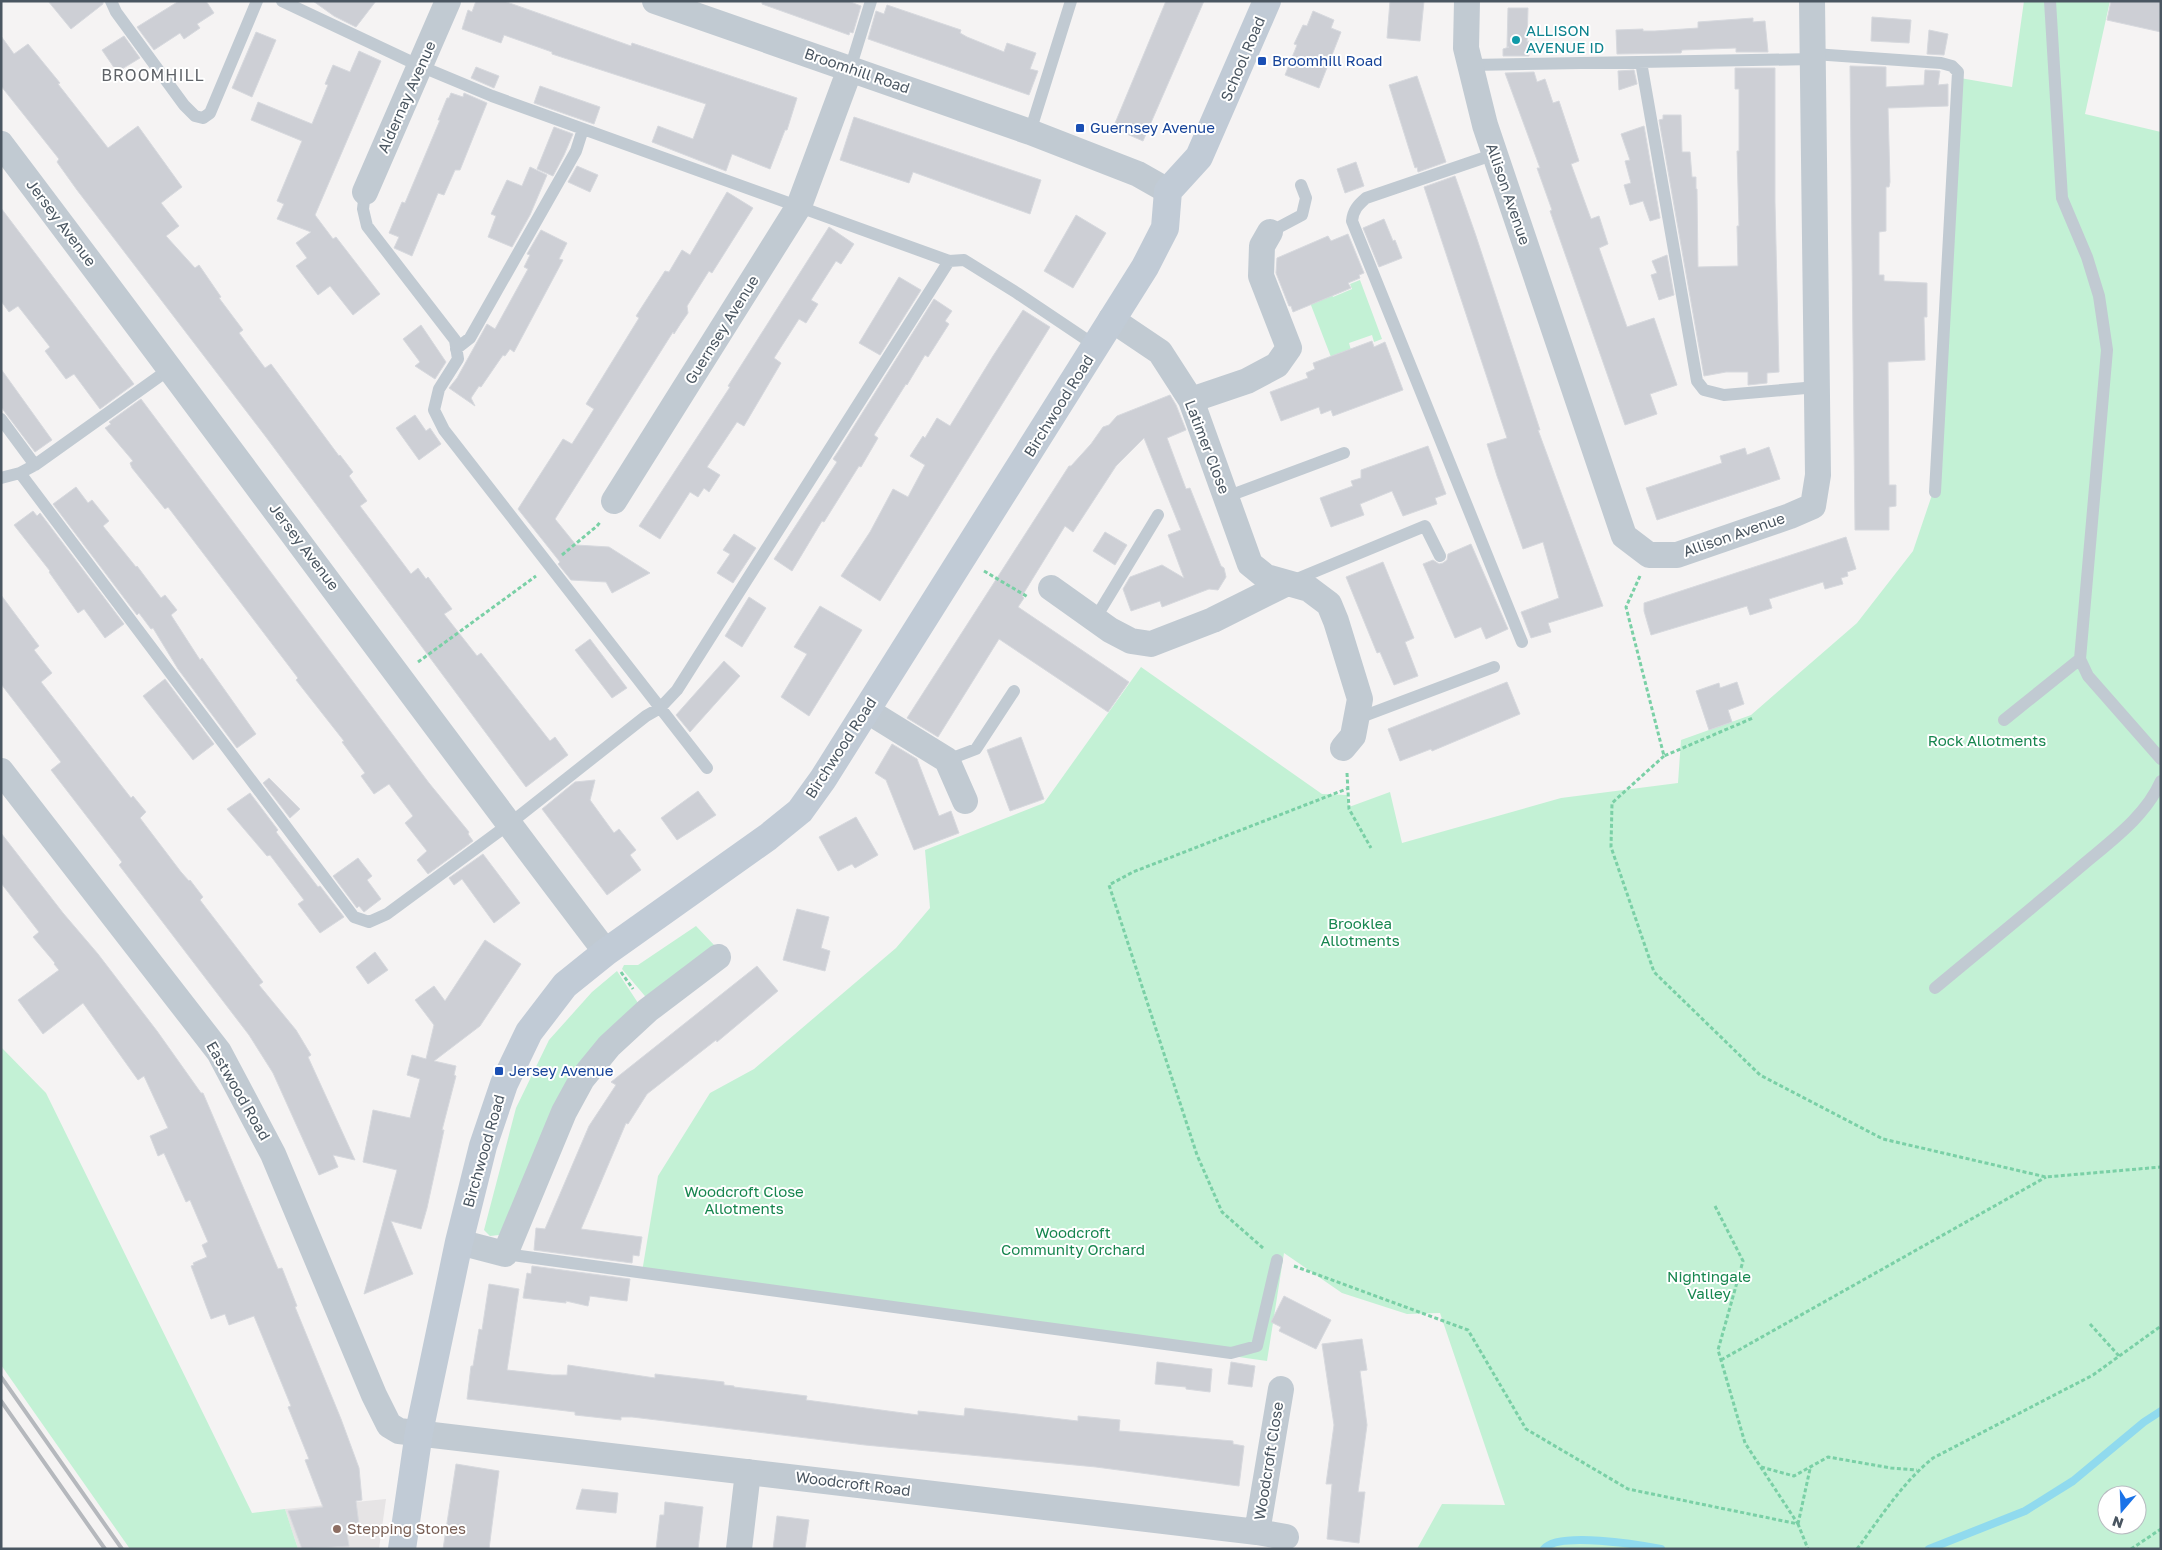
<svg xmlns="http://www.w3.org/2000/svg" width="2162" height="1550" font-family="'Golos Text',sans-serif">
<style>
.education{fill:#e6e4e5}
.green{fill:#c3f1d5;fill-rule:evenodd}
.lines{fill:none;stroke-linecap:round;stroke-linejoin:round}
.stream{stroke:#90daee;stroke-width:8}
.building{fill:#cdcfd5;stroke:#d7d9de}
.path{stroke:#7ad0a6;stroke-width:3;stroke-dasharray:4 2.5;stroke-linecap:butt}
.lane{stroke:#c1cad2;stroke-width:12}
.street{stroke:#c1cad2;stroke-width:26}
.secondary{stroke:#c1cbd6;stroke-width:28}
.rail{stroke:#b5b8bd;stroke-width:4}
.culture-dot{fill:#0f9aa8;stroke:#fff;stroke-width:2}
.transit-dot{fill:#1a4fb4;stroke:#fff;stroke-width:2}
.education-dot{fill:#8d6e63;stroke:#fff;stroke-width:2}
.labels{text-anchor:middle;stroke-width:4;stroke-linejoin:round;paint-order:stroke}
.culture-label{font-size:15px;fill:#0d838f;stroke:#fff;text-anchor:start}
.street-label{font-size:15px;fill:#4a5661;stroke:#fff}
.transit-label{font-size:15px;fill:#164399;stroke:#fff;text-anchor:start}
.park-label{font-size:15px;fill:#17864f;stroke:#fff}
.education-label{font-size:15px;fill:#785e54;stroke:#fff;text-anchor:start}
.neighbourhood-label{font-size:16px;letter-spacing:1px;fill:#5f6368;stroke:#fff}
</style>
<rect width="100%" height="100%" fill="#f5f3f3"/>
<path class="education" d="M386,1499L379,1549H298L285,1509Z"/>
<path class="green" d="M2024,1H2110L2085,114L2161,132V1549H1417L1442,1504L1505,1505L1440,1313L1407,1314L1342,1293L1284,1253L1267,1361L642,1272L658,1176L710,1093L754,1069L896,948L930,908L925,850L1044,803L1141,667L1322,794L1347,795L1349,807L1390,792L1402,843L1561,798L1678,783L1681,740L1751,715L1857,623L1913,551L1935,486L1960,78L2012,87ZM2107,1495H2137V1525H2107Z
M1360,280L1382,339L1374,342L1372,335L1349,343L1351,350L1331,357L1309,300L1331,292L1333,297L1352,289L1350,284Z
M696,926L714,945L650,1002L622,969L624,965H638Z
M617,971L640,1006L507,1227L499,1235L490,1236L484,1230L516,1108L549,1040L592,992Z
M1,1047L46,1093L252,1513L285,1509L298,1549H130L1,1365Z"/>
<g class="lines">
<path class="stream" d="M1544,1549C1558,1531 1640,1545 1661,1549
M1929,1549L2025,1511L2073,1481L2144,1422L2161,1411"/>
</g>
<path class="building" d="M48,1H103V4L71,29Z
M179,1H206L214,13L197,24L200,28L184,39L180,33L154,50L137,27Z
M313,1H376L356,27L334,16Z
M476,1H504L631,46L632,43L797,98L787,130H785L770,169L732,154L726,171L652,142L658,126L693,139L706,104L552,54V52L504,35L501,43L462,29L468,10L472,12Z
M762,1H848L861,6L853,33L850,32L849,35L762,4Z
M1166,1H1204L1143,141L1113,128Z
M1390,1H1424L1420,41L1387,38Z
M2111,1H2161V32L2107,20Z
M887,5L961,30L960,33L967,37L1004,52L1007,43L1036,53L1030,69L1038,71L1029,95L868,39L876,11L884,14Z
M1508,8H1528L1527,42L1529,41V56H1503V49L1509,47H1507Z
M1313,11L1334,20L1331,28L1341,32L1319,88L1285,75L1297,45L1294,44L1303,25L1307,26Z
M1872,17L1911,20L1909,43L1871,41Z
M1753,18V22L1765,21L1768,52H1736V48L1682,50L1681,53L1617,54L1616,30L1643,29V31H1655L1698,28V22Z
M1929,30L1948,34L1944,55L1927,54Z
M256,32L276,40L252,97L232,88Z
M1,36L14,54L28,44L60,83L58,84L108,148L138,126L182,187L161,203L179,226L166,236L195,268L199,265L221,297L219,298L243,330L239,333L265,368L271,364L339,456L340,455L353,472L349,476L367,501L360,506L411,574L418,568L426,579L428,577L452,609L444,614L477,656L481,653L550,741L555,737L568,755L526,787L266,437L77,190L57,162L59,159L1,86Z
M124,36L140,58L117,72L102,50Z
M359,51L381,61L315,215L333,239L336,237L380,294L353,315L330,286L318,295L296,266L307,258L296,243L311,232L277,219L284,204L277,201L302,141L251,120L258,102L312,124L328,85L325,84L333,65L350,72Z
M1850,66L1886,67V87L1924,85L1925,70L1940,71L1938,85L1948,84V106L1888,108L1890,182L1889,187H1886V231L1879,232V275H1884V281L1927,283V317H1924L1925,360L1888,362L1889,485H1896V506L1889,507V530H1855Z
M476,67L499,76L494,88L471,78Z
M1735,68H1775V202L1779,372L1767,373V383L1748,385V372H1726L1704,376L1659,120L1663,119V115H1681L1682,152H1690L1692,177H1696V189H1697L1698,267L1738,266L1737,226H1739L1737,151H1739V89H1735Z
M1634,70L1637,84L1619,90L1618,71Z
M1534,72L1537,82L1545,79L1553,103L1559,101L1579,161L1571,164L1591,219L1599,216L1608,244L1599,248L1627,327L1654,318L1677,385L1650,394L1657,414L1625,425L1550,211L1552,210L1537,168H1540L1505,73Z
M1417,76L1446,162L1418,172L1417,167L1415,168L1389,85Z
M540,86L600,107L594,124L534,103Z
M451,93L463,97L464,93L487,103L460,170H455L444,195L438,193L412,256L394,248L399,237L389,233L402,202L405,203L440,120H438L447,98H449Z
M854,117L1041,180L1030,214L913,172L909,183L840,160Z
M1644,126L1660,218L1650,221L1643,201L1630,205L1624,185L1631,183L1625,161L1630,160L1621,134Z
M554,127L573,134L564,155L553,176L537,169Z
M1356,162L1364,186L1345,193L1337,169Z
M577,166L598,175L590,192L568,182Z
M530,167L547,175L530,215L512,247L488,237L496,216L491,214L507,180L522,186Z
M1455,176L1476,236L1540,430H1538L1603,606L1548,623L1551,632L1531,638L1521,612L1559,598L1543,542L1523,549L1497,476L1487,444L1507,438L1424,187Z
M727,192L753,208L712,273L709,271L687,306L688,313L681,323L674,334L673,332L555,519L576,545L609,547L650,573L612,593L606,582L571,580L558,564L560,562L518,509L563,439L572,444L594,409L586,404L639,318L636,316L665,271L669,272L682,250L690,255Z
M1,208L134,384L100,409L74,374L66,379L45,351L50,347L18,306L9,312L1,301Z
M1076,215L1106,233L1073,288L1044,271Z
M1384,219L1393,241L1395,240L1402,258L1379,267L1363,228Z
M829,227L854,244L841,264L836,261L811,300L818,304L806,323L799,319L774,358L781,363L744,426L737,422L707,467L720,475L709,492L704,488L698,497L690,492L660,539L639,526L730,387L728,386Z
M541,230L567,243L559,259L563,260L514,352L510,349L505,356L503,355L481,387L479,386L471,398L475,406L449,388L457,378L487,324L495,329L528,269L524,267L530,255L527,254Z
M1348,234L1364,273L1359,275L1360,278L1348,283L1351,288L1293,312L1291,306H1289L1276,273L1277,258L1328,236L1331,241Z
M1667,255L1674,295L1659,300L1651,275L1657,273L1652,261Z
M899,277L921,290L880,355L859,343Z
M934,299L952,311L945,321L949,324L928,357L925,355L907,385L906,384L874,435L878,438L861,467L859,466L824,522L822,521L792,571L774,559L837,462L833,459L839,450Z
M1023,310L1050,327L880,601L841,576L870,532L893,489L908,497L925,465L910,456L923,436L925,438L937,418L950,426L993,356Z
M421,325L446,362L435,379L415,366L420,362L403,339Z
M1372,341L1374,347L1385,342L1403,390L1333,416L1331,410L1321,414L1319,407L1281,421L1270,392L1308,378L1306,373L1315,369L1313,363Z
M1,369L52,440L35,452L1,407Z
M1170,395L1176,405L1186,430L1167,438L1186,489L1190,488L1221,566L1224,568L1226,577L1218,590L1209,589L1162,607L1160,601L1131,611L1123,589L1130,577L1162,565L1184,578L1168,535L1181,530L1144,438L1116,466L1073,532L1065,526L1022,596L1024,598L1018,607L1129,682L1108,712L999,639L938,737L907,718L1069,466H1071L1091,444L1103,427L1109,425L1117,416Z
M141,399L429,783L469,832L468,834L473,841L428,874L417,860L427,851L405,823L413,816L389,784L374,794L361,776L365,773L342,742L344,741L296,680L298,678L168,507L165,509L132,468L130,463L133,461L105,428L111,424L109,422Z
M415,415L426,431L430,428L441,444L419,460L396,428Z
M1428,446L1446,494L1435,498L1437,504L1403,516L1392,491L1360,504L1364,515L1331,527L1320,498L1353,486L1351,481L1361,478V470Z
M1769,447L1780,479L1657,520L1646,488L1722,463L1720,456L1745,448L1747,455Z
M76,487L88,503L92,500L109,521L103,526L136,567L137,566L161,598L165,595L177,610L171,615L200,660L202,658L256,734L237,748L178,669L153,628L151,629L139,613L137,615L53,504Z
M33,511L37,516L40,513L124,624L105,638L84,609L78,613L49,572L50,571L14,525Z
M1105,532L1127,545L1115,565L1093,551Z
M734,534L756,548L733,583L717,573L730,554L723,550Z
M1846,537L1856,569L1847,572L1848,576L1841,578L1843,584L1825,589L1823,582L1769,599L1772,608L1750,615L1747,606L1651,635L1644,611V603Z
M1471,544L1508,629L1486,639L1481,627L1455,638L1423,564L1433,560L1439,564L1443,563L1447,560L1448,554Z
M1383,562L1414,638L1405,642L1418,676L1394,685L1380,652L1377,653L1346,577Z
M1,595L39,646L34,650L52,673L41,682L131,798L133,796L146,812L140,818L181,872L189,881L190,880L203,897L200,900L263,982L259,985L296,1030L311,1055L308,1057L355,1160L333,1155L338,1167L319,1175L273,1073L249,1035L119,865L122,862L51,770L61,762L1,684Z
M749,597L766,608L742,647L725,636Z
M820,606L862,630L809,716L781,697L807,654L794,647Z
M590,639L627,688L612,698L575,650Z
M724,661L740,676L690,732L676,715Z
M165,679L214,744L193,760L143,696Z
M1507,682L1520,714L1432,751L1431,749L1400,761L1388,729Z
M1737,682L1744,704L1728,710L1732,722L1709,730L1696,691L1719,683L1720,688Z
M1021,737L1044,799L1010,811L987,750Z
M892,744L917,759L939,816L951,811L959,833L914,850L886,780L875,773Z
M269,778L300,809L290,818L263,783Z
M595,780L590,800L614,833L619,829L636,850L630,855L641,870L607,895L542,809L575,782Z
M698,791L716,815L677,840L661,818Z
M250,793L278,830L276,832L318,887L320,886L344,917L320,933L298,904L304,900L270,855L267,856L227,809Z
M856,817L878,855L855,868L852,864L838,871L819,837Z
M1,833L63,913L98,954L157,1031L201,1093H203L278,1269L282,1268L297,1306L295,1307L341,1419L359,1468L362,1500L356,1501L360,1533L347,1534L349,1546L302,1549L288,1511L323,1507L305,1460L309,1459L288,1407L291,1406L254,1316L229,1325L225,1314L211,1319L191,1266L194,1265L193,1263L207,1257L202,1245L208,1242L190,1200L186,1202L164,1153L158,1156L150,1136L168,1128L144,1076L138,1080L83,1003L43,1034L18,1000L59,970L54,964L55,963L33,937L39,932L1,883Z
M483,854L520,903L494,923L462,879L454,885L449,878Z
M358,858L372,876L367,880L381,899L364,912L359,906L357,908L333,876Z
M797,909L829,917L821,948L830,951L825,971L783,960Z
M485,940L521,964L480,1026L434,1061L456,1066L454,1075L456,1076L442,1130H444L427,1208L421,1229L391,1221L413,1274L364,1294L397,1170L363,1162L373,1110L410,1118L420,1079L407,1075L412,1055L426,1059L434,1025L415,1000L434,986L445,1001Z
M375,952L388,970L368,984L356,967Z
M757,966L778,991L717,1042L716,1040L647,1094L628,1124L626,1123L581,1229L642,1237L639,1256L633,1255L632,1263L534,1250L536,1228L545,1229L589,1126L616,1085L611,1082Z
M532,1266L630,1279L627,1301L590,1296L588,1306L566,1301V1303L523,1298L527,1273L531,1274Z
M489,1284L519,1289L507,1370L552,1375H567L568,1365L655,1378V1374L724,1382V1385L734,1386V1387L807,1396L806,1400L918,1415V1411L964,1416L965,1408L1078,1421V1416L1120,1420L1119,1431L1233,1441V1444L1244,1446L1239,1486L1096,1467L865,1445L632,1417H621V1420L575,1415V1412L467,1399L471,1366H473L479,1329L482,1330Z
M1284,1296L1331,1320L1316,1349L1279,1331L1281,1327L1271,1322Z
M1362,1339L1367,1370L1360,1371L1367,1425L1358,1492H1365L1359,1543L1327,1539L1332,1484H1326L1334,1425L1322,1344Z
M1157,1362L1212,1369L1210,1392L1186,1389V1387L1155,1384Z
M1231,1362L1255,1366L1252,1387L1228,1384Z
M456,1464L499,1471L489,1549H443Z
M582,1489L618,1493L616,1513L576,1509Z
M665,1502L703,1507L698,1549H656L660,1515H664Z
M777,1516L809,1520L805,1549H773Z"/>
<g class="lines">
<path class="path" d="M562,555L597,526L601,521
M984,571L1028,597
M1640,576L1626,607L1664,756L1753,718
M418,662L536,576
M1664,756L1612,803L1611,847L1654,972L1760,1075L1883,1139L2046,1177L2161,1167
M1347,773L1349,809L1371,848
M621,972L633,989
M1715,1206L1743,1261L1718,1350L1721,1360L1745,1443L1798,1524
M1263,1248L1222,1212L1197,1155L1109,885L1133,872L1349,788
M1294,1266L1468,1330L1526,1429L1628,1489L1798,1524L1808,1549
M2090,1324L2119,1356
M1721,1360L2046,1177
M1761,1467L1794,1476L1828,1457L1891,1468L1917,1470
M1798,1524L1810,1469
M1857,1549C1881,1517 1902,1483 1933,1458L2093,1375L2161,1326
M2131,1549L2161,1529"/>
<path class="lane" d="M111,1L116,12L184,105L195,116L203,118L210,113L257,1
M282,1L420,66L492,96L949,261L964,260L1017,293L1096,346
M1814,54L1941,63L1952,66L1958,72L1935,492
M1641,62L1697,381L1704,390L1724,395L1817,387
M1470,65L1814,59
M850,69L871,1
M1030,132L1071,1
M1495,154L1366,198C1358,205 1353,210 1352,221L1522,642
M365,192L363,209L367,226L455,340L458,359L439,389L434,410L444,430L707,768
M1270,232L1302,215L1306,198L1301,185
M456,349L470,338L576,151L583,129
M1,419L35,465
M20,473L354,917L369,922L387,914L509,824L646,716L660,708L677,690L949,261
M1,478L20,473L35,465L171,368
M1226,497L1344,453
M1292,581L1425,526L1440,556
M1095,619L1158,515
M2080,659L2088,676L2161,759
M1356,719L1494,667
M2004,720L2080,659L2107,350L2099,296L2087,257L2062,198L2050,1
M947,760L976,749L1014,691
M1935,988C1983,948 2031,909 2078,869C2108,843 2145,818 2161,781
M505,1254L1231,1353L1257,1346L1277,1260"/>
<path class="street" d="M655,1L1030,132L1138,174L1168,191
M1467,1L1466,48L1485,125L1624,536L1649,555H1677L1790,516L1813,506L1818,475L1812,1
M1,144C204,412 402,684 606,952
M365,192L448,1
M1111,319L1160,352L1191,400L1250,564L1266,577L1309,589L1329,604L1336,621L1360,699L1353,736L1343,748
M1191,400L1247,381L1277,365L1289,348L1261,276L1262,246L1270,232
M614,501L799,206L850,69
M1051,588L1110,630L1131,641L1151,644L1213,620L1285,584
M866,710L947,760L965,801
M1,771L219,1052L273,1154L374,1395L389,1425L399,1431L1257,1532L1286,1537
M459,1242L505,1254L564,1112L582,1079L609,1046L648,1010L718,957
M1257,1532L1281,1389
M739,1549L748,1472"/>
<path class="secondary" d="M402,1549L419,1432L459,1242L483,1146L504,1084L529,1032L565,985L606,952L768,837L800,811L823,779L1145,267L1165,228L1168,191L1199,157L1267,1"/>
<path class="rail" d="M1,1377L122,1549
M1,1401L105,1549"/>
</g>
<circle class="culture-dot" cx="1516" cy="40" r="5"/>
<g class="transit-dot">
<rect x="1257" y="56" width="10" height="10" rx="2.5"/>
<rect x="1075" y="123" width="10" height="10" rx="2.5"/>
<rect x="494" y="1066" width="10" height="10" rx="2.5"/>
</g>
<circle class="education-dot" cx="337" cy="1529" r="5"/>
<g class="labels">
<g class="culture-label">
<text x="1526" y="36">ALLISON<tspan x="1526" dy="17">AVENUE ID</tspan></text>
</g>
<g class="street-label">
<text transform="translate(1243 59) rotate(-67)" y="5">School Road</text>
<text transform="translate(857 71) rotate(19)" y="5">Broomhill Road</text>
<text transform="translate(407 97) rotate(-66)" y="5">Aldernay Avenue</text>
<text transform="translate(1508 194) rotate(71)" y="5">Allison Avenue</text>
<text transform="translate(61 223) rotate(53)" y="5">Jersey Avenue</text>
<text transform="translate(722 330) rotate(-58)" y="5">Guernsey Avenue</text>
<text transform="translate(1059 406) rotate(-58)" y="5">Birchwood Road</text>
<text transform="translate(1207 447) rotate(69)" y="5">Latimer Close</text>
<text transform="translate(1734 535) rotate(-19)" y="5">Allison Avenue</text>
<text transform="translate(304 547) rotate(53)" y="5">Jersey Avenue</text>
<text transform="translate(841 748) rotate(-57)" y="5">Birchwood Road</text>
<text transform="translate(238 1091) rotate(60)" y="5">Eastwood Road</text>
<text transform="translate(484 1151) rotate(-74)" y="5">Birchwood Road</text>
<text transform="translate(1269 1461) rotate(-81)" y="5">Woodcroft Close</text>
<text transform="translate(853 1484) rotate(7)" y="5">Woodcroft Road</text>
</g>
<g class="transit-label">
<text x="1272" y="66">Broomhill Road</text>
<text x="1090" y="133">Guernsey Avenue</text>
<text x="509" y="1076">Jersey Avenue</text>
</g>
<g class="park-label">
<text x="1987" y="746">Rock Allotments</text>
<text x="1360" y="929">Brooklea<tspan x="1360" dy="17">Allotments</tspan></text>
<text x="744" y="1197">Woodcroft Close<tspan x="744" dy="17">Allotments</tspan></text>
<text x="1073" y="1238">Woodcroft<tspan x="1073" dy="17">Community Orchard</tspan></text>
<text x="1709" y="1282">Nightingale<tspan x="1709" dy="17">Valley</tspan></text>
</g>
<g class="education-label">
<text x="347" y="1534">Stepping Stones</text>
</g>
<g class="neighbourhood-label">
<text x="153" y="81">BROOMHILL</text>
</g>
</g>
<rect width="2162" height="1550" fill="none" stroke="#4a5661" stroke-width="5"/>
<g transform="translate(2122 1510) rotate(199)"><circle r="24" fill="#ffffff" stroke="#b7bbc0"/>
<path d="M0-4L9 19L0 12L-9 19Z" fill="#1a73e8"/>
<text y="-8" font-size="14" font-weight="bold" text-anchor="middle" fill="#4a5661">N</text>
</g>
</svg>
